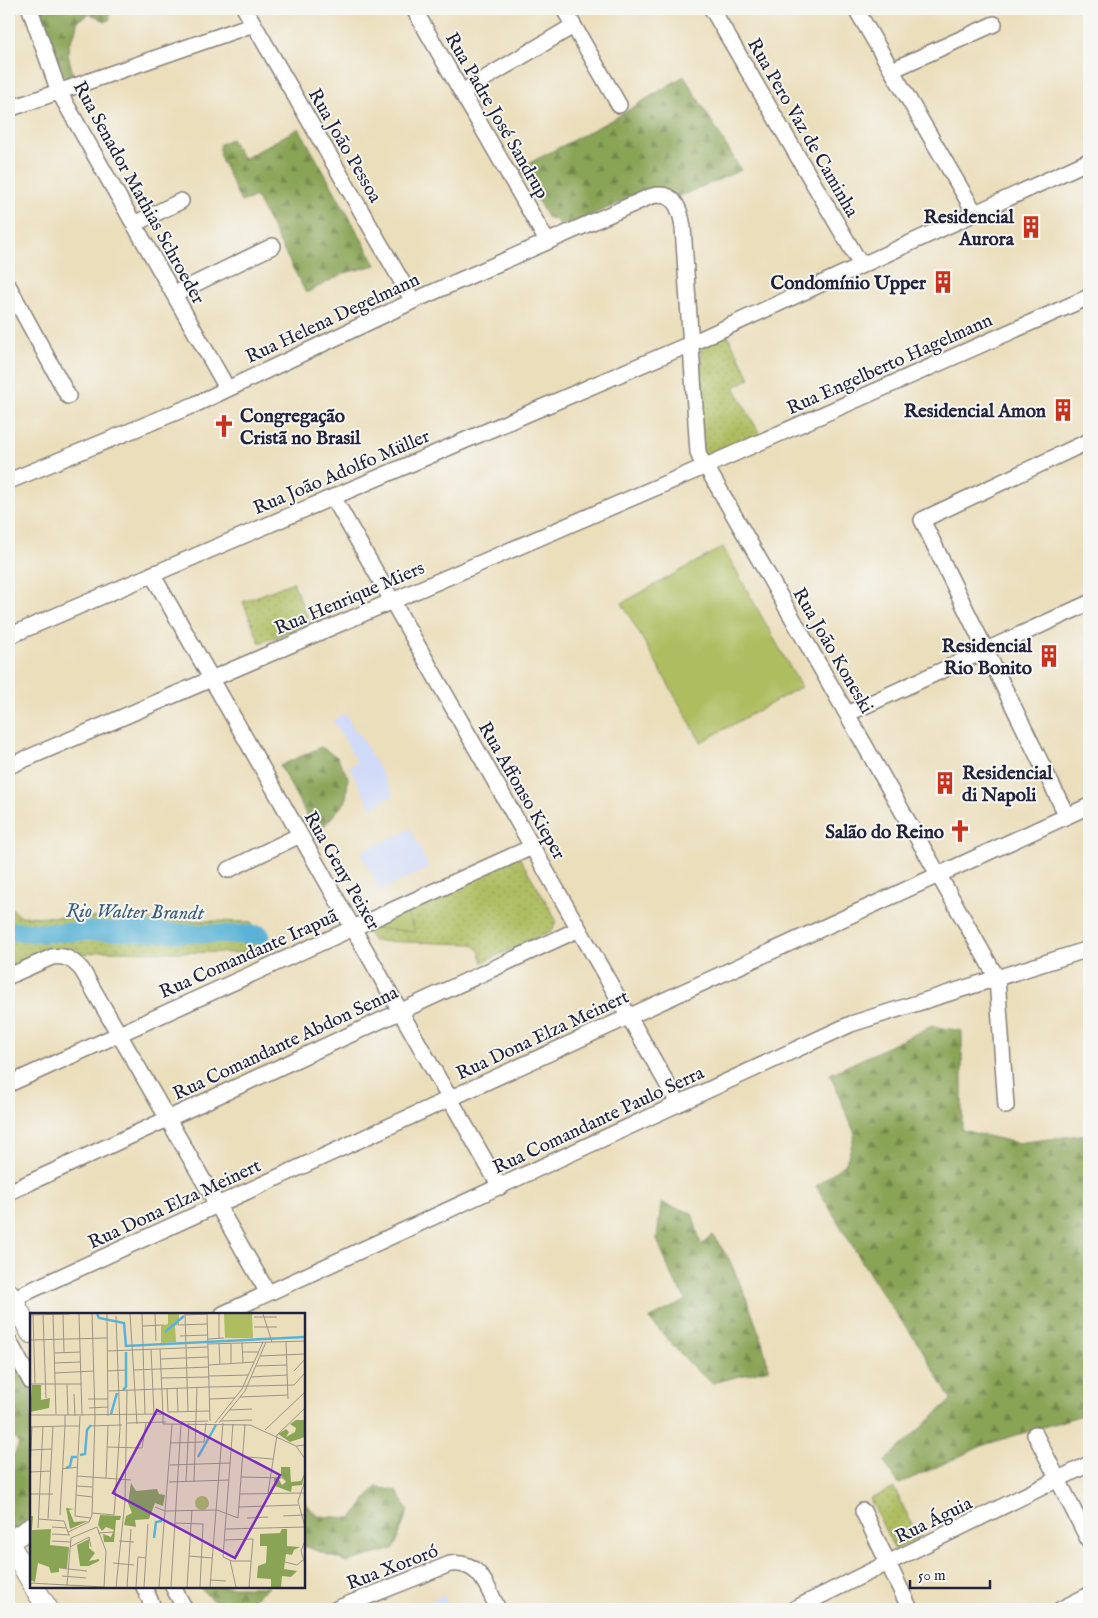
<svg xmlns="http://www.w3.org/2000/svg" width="1098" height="1618" font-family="'IM FELL English',serif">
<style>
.built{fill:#d0daf9}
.grass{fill:url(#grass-dots);stroke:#68704e}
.forest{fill:url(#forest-firs);stroke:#566348}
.park{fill:#aebd60;stroke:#68704e}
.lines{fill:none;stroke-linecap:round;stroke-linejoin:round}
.river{stroke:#5ab3d7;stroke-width:19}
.minor-casing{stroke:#86807b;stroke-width:18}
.major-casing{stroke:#86807b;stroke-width:22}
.minor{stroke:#fff;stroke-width:15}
.major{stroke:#fff;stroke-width:20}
.labels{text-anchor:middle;stroke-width:4;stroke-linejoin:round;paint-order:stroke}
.street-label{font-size:19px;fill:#22223b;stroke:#f6f6f2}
.poi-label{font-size:19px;font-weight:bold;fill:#22223b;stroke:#f6f6f2;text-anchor:end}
.water-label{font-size:20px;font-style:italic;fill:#385c79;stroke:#f6f6f2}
.inset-river{fill:none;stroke:#5ab3d7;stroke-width:2.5}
.inset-road{fill:none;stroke:#9b9388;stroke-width:1}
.view{fill:#7b2cbf;fill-opacity:0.15;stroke:#7b2cbf;stroke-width:2.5}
.inset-edge{fill:none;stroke:#22223b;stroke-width:2.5}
</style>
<defs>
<pattern id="grass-dots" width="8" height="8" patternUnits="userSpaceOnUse" patternTransform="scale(1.25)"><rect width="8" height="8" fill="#aebd60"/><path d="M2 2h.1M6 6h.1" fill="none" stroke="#95a254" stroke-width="1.8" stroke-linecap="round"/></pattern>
<pattern id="forest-firs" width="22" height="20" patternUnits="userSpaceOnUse" patternTransform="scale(1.25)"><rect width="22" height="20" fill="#8aa456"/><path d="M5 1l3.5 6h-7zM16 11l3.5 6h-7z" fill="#708548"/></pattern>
</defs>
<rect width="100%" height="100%" fill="#f6f6f2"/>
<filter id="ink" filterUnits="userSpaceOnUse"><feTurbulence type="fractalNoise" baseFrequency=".02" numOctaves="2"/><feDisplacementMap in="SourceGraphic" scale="10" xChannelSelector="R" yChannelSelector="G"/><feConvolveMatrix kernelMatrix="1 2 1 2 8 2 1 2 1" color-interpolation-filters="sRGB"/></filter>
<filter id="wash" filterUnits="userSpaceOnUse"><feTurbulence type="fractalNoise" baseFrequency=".0096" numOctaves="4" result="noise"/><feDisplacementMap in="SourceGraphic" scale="20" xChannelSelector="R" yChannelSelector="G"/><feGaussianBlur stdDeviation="1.12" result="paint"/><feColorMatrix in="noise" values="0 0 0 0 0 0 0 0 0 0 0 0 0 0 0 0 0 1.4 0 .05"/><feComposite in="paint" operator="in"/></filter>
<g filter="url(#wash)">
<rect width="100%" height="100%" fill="#ebdebb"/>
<path class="built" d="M345,713L355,731L357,730L394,795L371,808L349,767L357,762L333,720Z
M411,829L429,868L380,891L361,852Z
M444,1595L450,1609H414Z"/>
<path class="grass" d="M726,332L750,378L734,387L762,438L714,459L704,454L701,446V343Z
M293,582L310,623L260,643L243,602Z
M518,855L551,910L556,921L553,930L483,962L479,950L472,944L373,941L366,929Z
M9,907L12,908L18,916L251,922L263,944L255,953L101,951L82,955L74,948L52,951L9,971Z
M894,1488L919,1538L895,1550L870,1499Z"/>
<path class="forest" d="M41,9H109L110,19L105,22L98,17L90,14L78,20L74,36L69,43L68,54L74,79L66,82Z
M684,76L741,170L678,197L646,192L562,227L556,220L547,217L520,168L617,117Z
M299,128L376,265L345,273L306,293L256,197L241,202L220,156V144L231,139L243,159Z
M321,747L337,757L348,777L346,801L317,834L280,766Z
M932,1026L962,1031V1130L1017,1143L1089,1134V1413L984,1445L899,1484L884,1462L951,1400L921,1348L880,1291L816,1186L846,1163L855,1134L830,1074Z
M661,1203L692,1213L701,1245L713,1235L729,1259L745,1295L761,1338L769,1369L712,1383L694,1368L649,1319L686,1300L672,1277L657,1239Z
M9,1354L31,1389V1514L28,1517L26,1525L9,1534V1458L14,1455L19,1445L9,1429Z
M376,1487L397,1491L408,1510L394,1549L347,1562L304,1546V1501L317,1516L352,1518Z
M199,1587H269L244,1605L212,1600Z"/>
<path class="park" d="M723,547L801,687L701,742L622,603Z
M404,908L416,932L375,928Z"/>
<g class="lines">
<path class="river" d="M9,931L41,933L101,931L260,935"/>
</g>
</g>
<g filter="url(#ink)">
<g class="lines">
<defs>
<path id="minor" d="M30,9L59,92L227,388
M245,9L413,301
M414,9L547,241
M564,9L619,105
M712,9L861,265
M856,9L975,213
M892,70L994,24
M462,92L573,26
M9,109L254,24
M134,224L181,201
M9,287L68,396
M174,294L273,246
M9,481L196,404L413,301L649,197C673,189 680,207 683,227L698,452L700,458L706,466L997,978L1006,1106
M333,497L678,1103
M152,574L500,1187
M9,636L690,344L1089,161
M847,714L1089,603
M9,766L706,466L1089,297
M1067,816L922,520L1089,441
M228,870L300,835
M9,976L52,957C66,955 73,960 82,970L268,1293
M9,1084L532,847
M9,1192L579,929
M12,1299L1089,806
M223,1314L851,1024L1089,949
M9,1341L31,1382
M1035,1434L1089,1541
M863,1511L910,1609
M144,1587L154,1609
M173,1587L185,1609
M336,1609L450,1564C480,1560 487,1587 498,1609
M794,1609L1089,1464
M1061,1609L1089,1595"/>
<path id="major" d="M9,1293L31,1333
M9,1541L31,1528
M9,1543L31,1581
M34,1587L48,1609"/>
</defs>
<use href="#minor" class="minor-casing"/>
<use href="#major" class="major-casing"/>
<use href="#minor" class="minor"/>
<use href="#major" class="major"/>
</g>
</g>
<defs>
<symbol id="building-bare" viewBox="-9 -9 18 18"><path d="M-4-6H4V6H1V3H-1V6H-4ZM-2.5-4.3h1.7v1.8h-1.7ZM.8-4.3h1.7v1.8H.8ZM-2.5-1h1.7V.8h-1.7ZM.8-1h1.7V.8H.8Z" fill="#c8321e" stroke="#f6f6f2" stroke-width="2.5" paint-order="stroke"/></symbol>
<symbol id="church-bare" viewBox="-9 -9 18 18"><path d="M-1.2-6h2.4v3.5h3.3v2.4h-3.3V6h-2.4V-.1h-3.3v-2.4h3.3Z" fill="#c8321e" stroke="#f6f6f2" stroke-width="2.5" paint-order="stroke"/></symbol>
</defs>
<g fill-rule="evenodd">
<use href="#building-bare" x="1015" y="211" width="32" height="32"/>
<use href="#building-bare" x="927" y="266" width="32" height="32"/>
<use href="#building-bare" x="1047" y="394" width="32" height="32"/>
<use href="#church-bare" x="208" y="410" width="32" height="32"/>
<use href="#building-bare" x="1033" y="640" width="32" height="32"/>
<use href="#building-bare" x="929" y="767" width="32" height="32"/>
<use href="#church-bare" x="944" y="815" width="32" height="32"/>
</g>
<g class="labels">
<g class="street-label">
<text transform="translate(498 115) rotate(60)" y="7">Rua Padre José Sandrup</text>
<text transform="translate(804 127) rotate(60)" y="7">Rua Pero Vaz de Caminha</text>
<text transform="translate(346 145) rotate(60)" y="7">Rua João Pessoa</text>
<text transform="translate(140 192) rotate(61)" y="7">Rua Senador Mathias Schroeder</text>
<text transform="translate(332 317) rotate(-25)" y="7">Rua Helena Degelmann</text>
<text transform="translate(889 363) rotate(-24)" y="7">Rua Engelberto Hagelmann</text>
<text transform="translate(341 471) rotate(-23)" y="7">Rua João Adolfo Müller</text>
<text transform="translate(349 597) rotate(-23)" y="7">Rua Henrique Miers</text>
<text transform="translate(834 650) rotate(60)" y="7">Rua João Koneski</text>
<text transform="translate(523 790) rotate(60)" y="7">Rua Affonso Kieper</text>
<text transform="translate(343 870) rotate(60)" y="7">Rua Geny Peixer</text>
<text transform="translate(248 953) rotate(-24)" y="7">Rua Comandante Irapuã</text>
<text transform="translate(542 1034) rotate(-25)" y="7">Rua Dona Elza Meinert</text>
<text transform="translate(285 1042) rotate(-25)" y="7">Rua Comandante Abdon Senna</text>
<text transform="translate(598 1119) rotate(-25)" y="7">Rua Comandante Paulo Serra</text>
<text transform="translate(174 1203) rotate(-25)" y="7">Rua Dona Elza Meinert</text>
<text transform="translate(933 1519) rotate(-26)" y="7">Rua Águia</text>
<text transform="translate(392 1566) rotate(-21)" y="7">Rua Xororó</text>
</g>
<g class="poi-label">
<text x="1014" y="223">Residencial<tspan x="1014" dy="22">Aurora</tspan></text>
<text x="926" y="289">Condomínio Upper</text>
<text x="1046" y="417">Residencial Amon</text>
<text x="240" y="422" text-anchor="start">Congregação<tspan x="240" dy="22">Cristã no Brasil</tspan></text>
<text x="1032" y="652">Residencial<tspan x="1032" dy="22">Rio Bonito</tspan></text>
<text x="962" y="779" text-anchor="start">Residencial<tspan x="962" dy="22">di Napoli</tspan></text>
<text x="944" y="838">Salão do Reino</text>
</g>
<g class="water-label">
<text transform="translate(135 911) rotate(1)" y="7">Rio Walter Brandt</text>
</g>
</g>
<g transform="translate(30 1313)">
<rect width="275" height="275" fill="#ebdebb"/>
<path d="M138,1H149V11L145,13L146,29L131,30V13L138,11Z" fill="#aebd60"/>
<path d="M2,72H11V87L20,85L19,95L0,99ZM266,107H275V124L260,129L248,121L256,116L259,119L256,124L265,119L266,115L260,111ZM251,154H260L261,169L271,168L275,159L272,172L262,173L261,179L245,173L244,165H248L252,172L256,169L251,163ZM101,170L106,178L127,176L129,181L135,182L133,193L125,190L119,206L105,207L106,214L94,212L96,203L102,200L98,190ZM36,195L44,196L39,197L44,209L58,208L40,216ZM70,202L91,203L90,207H86L84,229H74L73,221L81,224L84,217L76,214L72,218L68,212ZM0,203H3L2,217L21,216L20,232L39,234L37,255H29V259L21,260L19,254L8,250L5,269L0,267ZM252,216H257V233L270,234L264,237L262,242L256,241L254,256L267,258L261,264L252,263L251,274H241V266L227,265L228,253L236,250L237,233H230V221L250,220ZM59,226V235L65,240L59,248L69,246V248L59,253H50L47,232Z" fill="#8aa456"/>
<path d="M194,1H222L223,25H195ZM165 190a7 7 0 1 1 14 0a7 7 0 1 1-14 0Z" fill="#aebd60"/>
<path class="inset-river" d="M67,1L69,5L94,10L96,33L275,24M135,19L154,3M93,77L96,74V39M81,101L87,80M50,142L55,141L57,117L61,112M168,144L186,112M36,155L40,153L42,144H47M124,225L126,209L132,208"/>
<path class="inset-road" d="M3,1L5,71M13,1L16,85M23,1L26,101M33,1L34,39M49,1L52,103M77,1L78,103M100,1L107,111M112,1L115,101M125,1L126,28M155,1L158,99M177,1L180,108M189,1V25M233,1L242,29M0,2L39,1M155,2L177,1M224,4H247M148,12L177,11M112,13L134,12M224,14H247M150,23L178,22M178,26L194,25M0,27L77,25M256,28L258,86M212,30L213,50M178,31L275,28M189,31L190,51M201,31V51M121,36L124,101M130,36L133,101M78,38L178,34M212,39H229M24,40L50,39M230,43L275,41M130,46L178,44M24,50L51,49M179,52L224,49M226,53L257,52M104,57L179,54M78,58L95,57M264,58L275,46M25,60L64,58M179,63L219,62M221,64L257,62M131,65L179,64M0,71H51M37,71L38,102M179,74L264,72L275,60M137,75L138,99L180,98M147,75L148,99M79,78L179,74M44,81L45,103M210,84L258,82M58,86H78M180,86L205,85M59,95L78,94M199,97L222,96M0,102H35M50,103L45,203L61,205M191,108L222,107M148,109L178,108M97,110L136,109M185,110L212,76L233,29M189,110L215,78L236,29M203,111L193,244L202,248H221M60,113L92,112M0,114L35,113V102L133,101V111L220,112L266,133L275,132M235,117L275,79M141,130L174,129L176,110M266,133L275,146M77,134L112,135L116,110M0,137L22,136M217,144L243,146M140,152L200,150M0,156L2,114M32,156L48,154M0,159L21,158M47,163L101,167M211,164L256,165M76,165L78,113M156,168L159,110M164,168L167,74M275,168L268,188L275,214M139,169L199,167M47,173L62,174M238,180L247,122L275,95M0,181H23M210,181L275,180M46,182L62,184M125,194L135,198L187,197L208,205L215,111M209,194L268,192M62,200L84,202M30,202L35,113H50M84,202L90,115L86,3M253,203L274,202M217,205L238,204M8,206L34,208L39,222M18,206L23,113M145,210L173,211L170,274M22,214L37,215M8,215L13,113M195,216L275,214M38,219L59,209L62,202L65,103L62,1M68,220L84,219M22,221L40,222M41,225L67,214L76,238L74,274M194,227L223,226L219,274M22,228L41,229M89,228L104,229M275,228L271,238L275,251M40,234L59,224L61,234M159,243L182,245M200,247L206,274M255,249L267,252L273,247M83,250L104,252M30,255L57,258M32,263L56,265M181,267L196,268M0,270L74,274M37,272L41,225M86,274L95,188L97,77M97,274L101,216M106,274L108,244L116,245M114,274L118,211M129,274L142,111M141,274L151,111M157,274L162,197M180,274L193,110"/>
<path class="view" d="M127,97L250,162L205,245L83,180Z"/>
<rect width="275" height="275" class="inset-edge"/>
</g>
<rect width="1098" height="1618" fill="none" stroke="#f6f6f2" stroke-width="30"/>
<path d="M910 1580v8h80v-8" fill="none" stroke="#22223b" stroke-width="2.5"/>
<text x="918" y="1580" font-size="15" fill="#22223b" stroke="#f6f6f2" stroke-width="4" paint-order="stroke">50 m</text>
</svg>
